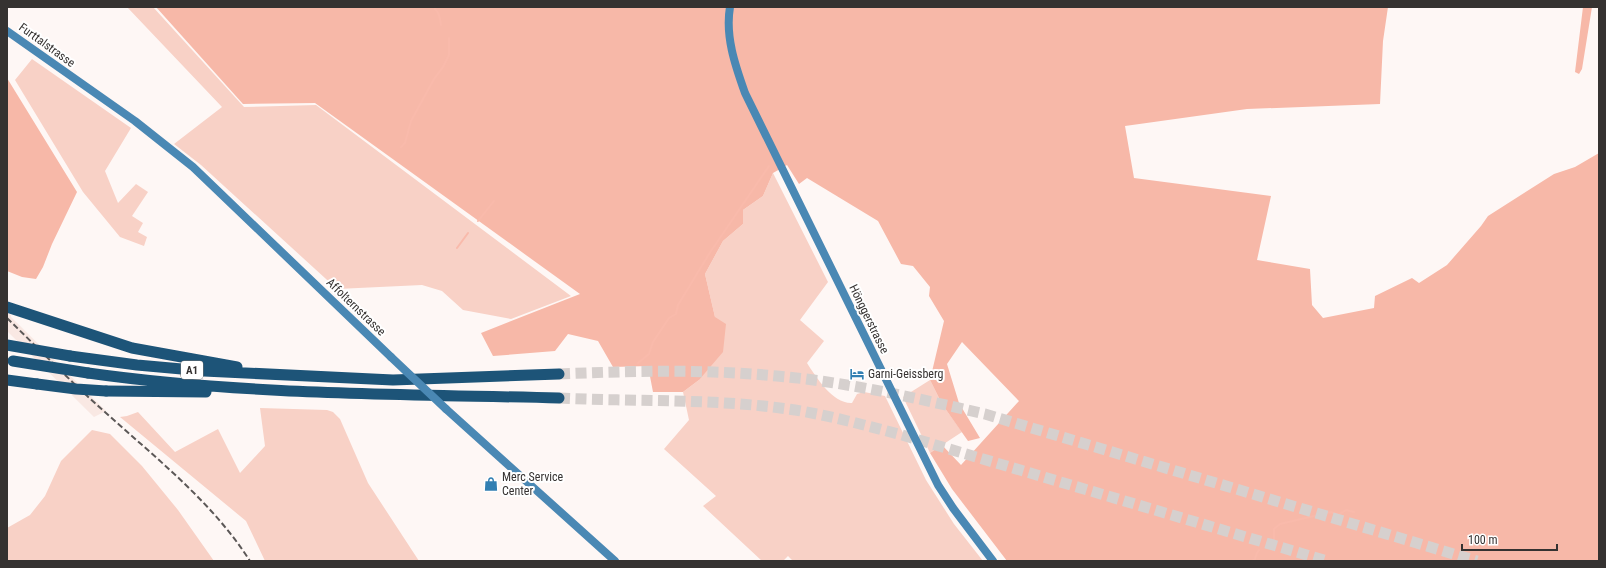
<svg xmlns="http://www.w3.org/2000/svg" width="1606" height="568" font-family="'Roboto Condensed',sans-serif">
<style>
.built{fill:#f9e8e3}
.green{fill:#f8d1c6}
.forest{fill:#f7b8a8}
.lines{fill:none;stroke-linecap:round;stroke-linejoin:round}
.stream{stroke:#f9baab;stroke-width:2}
.highway-tunnel{stroke:#d6d0ce;stroke-width:11;stroke-dasharray:11 5.5;stroke-linecap:butt}
.secondary{stroke:#4a88b4;stroke-width:8}
.highway{stroke:#1d5478;stroke-width:11}
.rail{stroke:#5c5857;stroke-width:2;stroke-dasharray:6 3;stroke-linecap:butt}
.secondary-bridge{stroke:#4a88b4;stroke-width:8}
.highway-bridge{stroke:#1d5478;stroke-width:11}
.labels{text-anchor:middle;stroke-width:4;stroke-linejoin:round;paint-order:stroke}
.shield{fill:#fff;stroke:#72706f;stroke-width:1}
.shield-label{font-size:11px;font-weight:bold;fill:#353231}
.street-label{font-size:12px;fill:#353231;stroke:#fff}
.poi-label{font-size:12px;fill:#353231;stroke:#fff;text-anchor:start}
</style>
<rect width="100%" height="100%" fill="#fef7f5"/>
<path class="built" d="M7,311L11,315V317L106,411L94,417L7,331Z"/>
<path class="green" d="M127,7H153L244,107L316,105L571,296L511,319L463,310L442,291L422,285L337,289L201,165L174,144L222,107Z
M32,59L131,128L105,171L118,203L136,184L148,192L132,216L143,223L138,232L147,237L144,246L120,237L83,192L15,80Z
M773,173L828,282L800,320L824,341L807,363C816,377 833,404 852,403L857,394L864,392L885,396L926,480L954,524L983,561H793L788,556L783,561H762L703,506L716,496L664,449L689,420L683,392L699,380L715,317L705,274L723,241L743,224V210L763,196Z
M930,380L942,404L962,432L930,453L903,397Z
M260,408L327,410L333,412L340,419L368,483L419,561H265L246,521L120,417L127,416L138,412L175,452L218,429L240,473L265,446Z
M92,430L110,434L142,466L178,510L214,561H7V528L30,515L45,496L61,461Z"/>
<path class="forest" d="M156,7H1388L1383,41L1380,104L1247,109L1125,126L1134,178L1271,196L1257,260L1310,269L1312,305L1323,318L1374,308L1375,296L1412,278L1419,283L1447,265L1481,226L1488,216L1554,174L1575,167L1599,153V561H1007L952,489L930,453L942,445L961,465L1019,401L962,342L947,364L959,403L980,438L968,441L942,404L930,380L944,321L929,296L930,287L913,266L901,264L878,221L807,178L799,184L787,165L773,173L763,196L743,210V224L723,241L705,274L715,317L726,324L723,352L699,380L683,392H653L648,366L613,367L598,341L568,334L555,351L493,356L481,333L580,294L315,103L243,104Z
M1583,7H1592L1582,69L1579,74L1575,72Z
M7,78L77,192L52,244L43,267L36,279L22,277L7,271Z"/>
<g class="lines">
<path class="stream" d="M435,7V9C440,13 440,19 441,25
M401,147L405,143L411,121L434,79L443,67L449,55V38
M478,221L494,201
M457,248L468,233
M638,363L649,354L653,342L669,318L676,314L678,305L709,254L769,166
M1269,546L1274,541V529L1280,524L1331,512L1338,515L1346,510L1354,512
M1252,561L1255,559L1257,553L1259,550"/>
<path class="highway-tunnel" d="M559,374C632,371 704,369 777,376C847,382 916,398 985,414L1477,561
M559,398C640,402 722,398 801,411C835,417 868,426 902,435L1327,561"/>
<path class="secondary" d="M730,7C725,36 735,65 745,93L938,485L953,508L993,561
M7,31L135,121L193,167L391,357
M446,409L615,561"/>
<path class="highway" d="M7,307L132,348L237,367
M70,356L137,365L204,371L393,380L559,374
M88,373C244,395 402,394 559,398
M7,380L37,384
M106,391L206,392"/>
<path class="rail" d="M7,318C40,350 72,383 106,413C158,460 212,502 250,561"/>
<path class="secondary-bridge" d="M391,357L446,409"/>
<path class="highway-bridge" d="M7,345L70,356
M13,361L88,373
M37,384L76,389L106,391"/>
</g>
<defs>
<symbol id="hotel-bare" viewBox="-9 -9 18 18"><path d="M-6-4.5h1.5V1H6V5H4.5V3h-9V5H-6ZM-4 0a1.8 1.8 0 1 1 3.6 0ZM.5 0V-2.5h3Q6-2.5 6 0Z" fill="#327fb2" stroke="#fff" stroke-width="2.5" paint-order="stroke"/></symbol>
<symbol id="shop-bare" viewBox="-9 -9 18 18"><path d="M-5-2.5h2.3a2.7 3.5 0 0 1 5.4 0H5L5.5 6h-11ZM-1.5-2.5h3a1.5 2.3 0 0 0-3 0Z" fill="#327fb2" stroke="#fff" stroke-width="2.5" paint-order="stroke"/></symbol>
</defs>
<g fill-rule="evenodd">
<use href="#hotel-bare" x="847" y="364" width="20" height="20"/>
<use href="#shop-bare" x="481" y="474" width="20" height="20"/>
</g>
<g class="labels">
<rect class="shield" x="181" y="361" width="22" height="18" rx="3"/>
<g class="shield-label">
<text x="192" y="374">A1</text>
</g>
<g class="street-label">
<text transform="translate(47 45) rotate(36)" y="4">Furttalstrasse</text>
<text transform="translate(356 307) rotate(44)" y="4">Affolternstrasse</text>
<text transform="translate(869 319) rotate(64)" y="4">Hönggerstrasse</text>
</g>
<g class="poi-label">
<text x="868" y="378">Garni-Geissberg</text>
<text x="502" y="481">Merc Service<tspan x="502" dy="14">Center</tspan></text>
</g>
</g>
<rect width="1606" height="568" fill="none" stroke="#353231" stroke-width="16"/>
<path d="M1462 544v6h95v-6" fill="none" stroke="#353231" stroke-width="2"/>
<text x="1468" y="544" font-size="12" fill="#353231" stroke="#ffffff" stroke-width="3" paint-order="stroke">100 m</text>
</svg>
